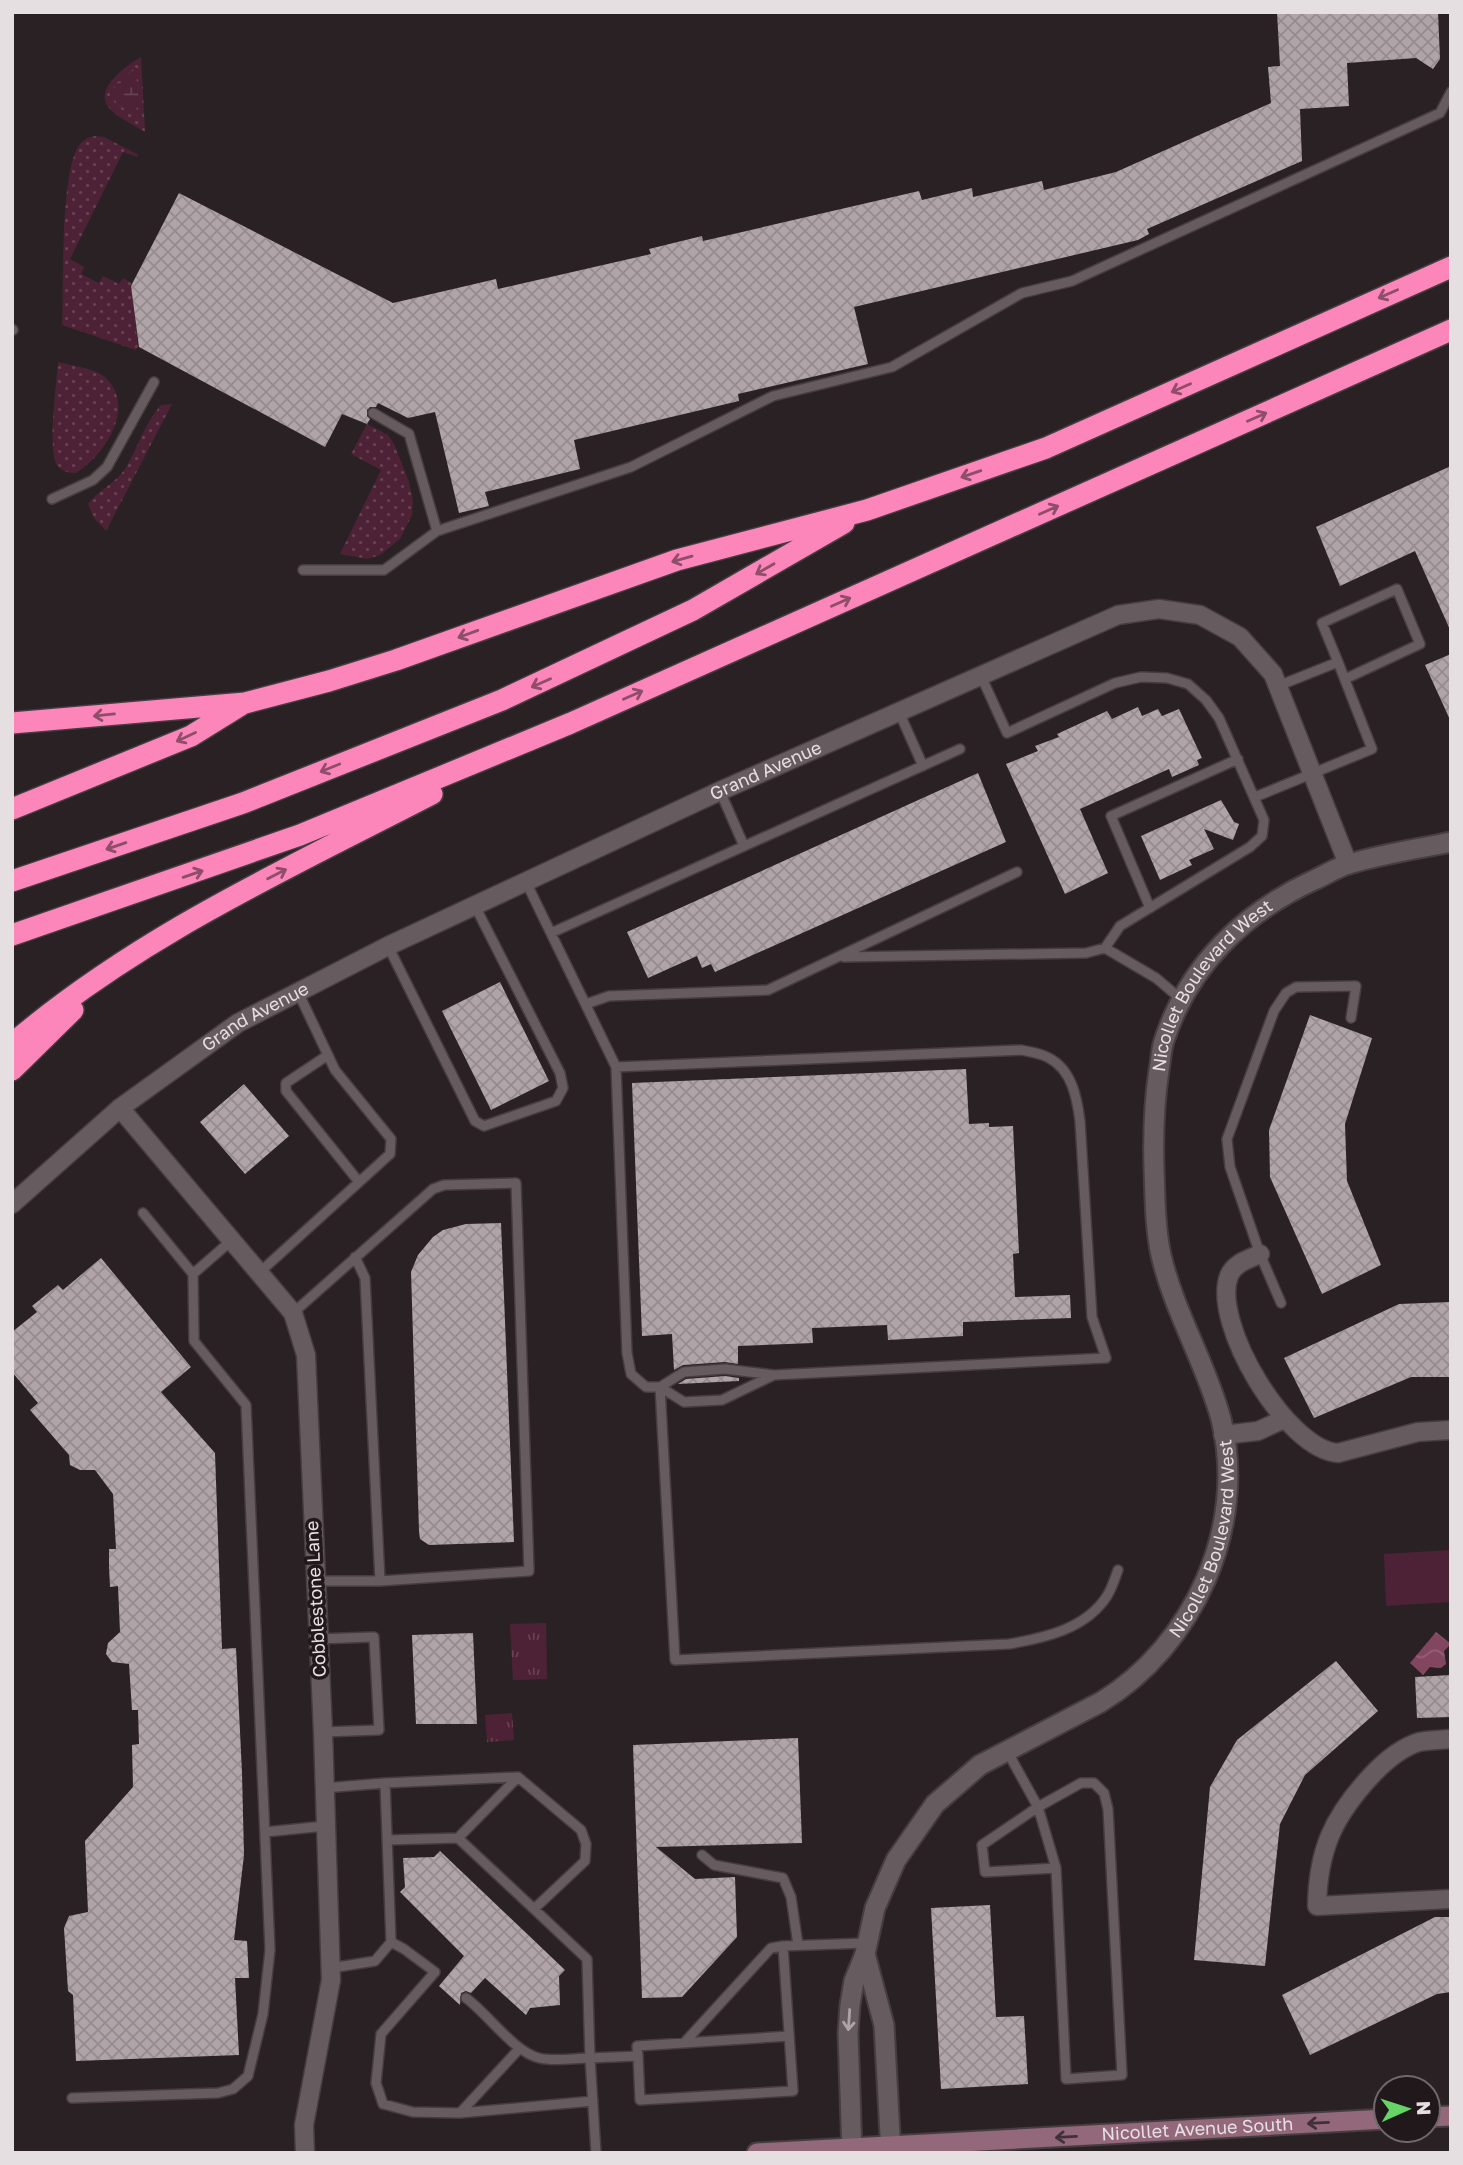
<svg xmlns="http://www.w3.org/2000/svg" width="1463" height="2165" font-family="'Golos Text',sans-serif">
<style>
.grass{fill:url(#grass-dots)}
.wetland{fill:url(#wetland-marsh)}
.park{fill:url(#park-tufts)}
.pitch{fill:#4e2236}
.water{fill:url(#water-waves)}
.building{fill:url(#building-cross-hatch)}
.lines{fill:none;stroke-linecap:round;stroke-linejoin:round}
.service-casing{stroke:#463d41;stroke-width:12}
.minor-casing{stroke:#463d41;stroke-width:21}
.tertiary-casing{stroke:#463d41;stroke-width:23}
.secondary-casing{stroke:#463d41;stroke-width:23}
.motorway-casing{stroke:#463d41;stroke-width:24}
.service{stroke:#665b5f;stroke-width:9}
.minor{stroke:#665b5f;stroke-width:18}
.tertiary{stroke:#665b5f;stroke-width:19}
.secondary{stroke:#93687a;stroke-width:19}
.motorway{stroke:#fc85b9;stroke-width:21}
.oneway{stroke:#8e4e6a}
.oneway2{stroke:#aca4a7}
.oneway3{stroke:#423038}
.labels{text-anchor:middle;stroke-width:7;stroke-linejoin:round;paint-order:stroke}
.street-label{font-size:18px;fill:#e6dfe2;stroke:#20181b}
</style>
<defs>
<pattern id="grass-dots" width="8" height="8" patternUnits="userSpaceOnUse" patternTransform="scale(1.75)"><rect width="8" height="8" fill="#4e2236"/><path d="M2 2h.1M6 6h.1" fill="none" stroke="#684253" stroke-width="1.8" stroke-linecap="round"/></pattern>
<pattern id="wetland-marsh" width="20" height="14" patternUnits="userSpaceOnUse" patternTransform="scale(1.75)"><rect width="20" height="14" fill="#4e2236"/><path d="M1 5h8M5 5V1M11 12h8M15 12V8" fill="none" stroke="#684253"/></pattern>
<pattern id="park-tufts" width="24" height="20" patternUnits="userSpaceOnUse" patternTransform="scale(1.75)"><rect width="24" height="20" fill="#4e2236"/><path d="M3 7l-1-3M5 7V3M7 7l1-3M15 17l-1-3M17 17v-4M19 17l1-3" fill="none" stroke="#684253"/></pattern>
<pattern id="water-waves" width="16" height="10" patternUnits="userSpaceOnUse" patternTransform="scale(1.75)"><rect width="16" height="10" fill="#824660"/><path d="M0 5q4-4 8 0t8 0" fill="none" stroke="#946076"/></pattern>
<pattern id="building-cross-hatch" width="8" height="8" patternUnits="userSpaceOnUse" patternTransform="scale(1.75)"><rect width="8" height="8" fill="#b0a4a8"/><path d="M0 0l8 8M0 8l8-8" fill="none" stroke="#958c8f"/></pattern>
</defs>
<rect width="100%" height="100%" fill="#2a2124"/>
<path class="grass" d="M141,57L145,132C134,125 121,119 112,111C89,91 126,66 141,57Z
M96,136L104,137L137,154L138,157L123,152L70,259L84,267L81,274L99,283L103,276L119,284L123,278L131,283L138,346L136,350L62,325C64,285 60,178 78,147C83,140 87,137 96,136Z
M58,362C72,366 94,368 105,377C137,407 105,455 76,473C69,473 62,472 57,465C47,450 57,382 58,362Z
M172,404L106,531L94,518L88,504C98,490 115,484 125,469C138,448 144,424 161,405Z
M367,424L388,435L394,444L409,482L413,501L412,515L400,539L380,555L368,559L340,554L381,470L351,454Z"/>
<path class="wetland" d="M133,69C139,81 140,102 135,114L116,104C111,81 117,83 133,69Z"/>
<path class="park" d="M546,1623L547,1679L513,1680L510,1624Z
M512,1713L514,1740L487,1742L485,1715Z"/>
<path class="pitch" d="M1451,1550V1602L1386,1606L1384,1554Z"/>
<path class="water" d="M1436,1632L1451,1644L1444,1651L1446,1664L1441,1668L1430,1667L1423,1675L1410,1663Z"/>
<path class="building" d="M1277,12H1438L1440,59L1433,69L1416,58L1347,63L1349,106L1300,109L1302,161L1147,229L1149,234L1138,240L854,307L868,364L738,394L739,401L574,440L580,469L485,492L489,506L459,513L435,412L408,418L378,403L376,407H370L367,410V416L370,419L367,424L342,414L325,447L139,347L131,286L179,193L393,303L496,279L498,289L651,254L649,249L702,236L703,241L919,191L922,200L972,188L973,197L1042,181L1044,190L1116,172L1271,103L1268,67L1280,66Z
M1451,466V632L1415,551L1340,586L1316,527Z
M1451,654V722L1425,665Z
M1138,707L1142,716L1158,709L1162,716L1179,709L1202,758L1197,760L1199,765L1172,777L1169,769L1080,809L1108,873L1065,894L1006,764L1038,751L1035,746L1059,737L1057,734L1107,711L1112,719Z
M978,773L1006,842L715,972L711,964L702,968L697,956L648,978L627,932Z
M1221,800L1234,822L1239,824L1233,840L1204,829L1214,849L1189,860L1192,865L1160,880L1141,836Z
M500,982L549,1081L491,1110L442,1011Z
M1310,1015L1372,1038L1345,1124L1347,1181L1381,1265L1322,1294L1270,1177L1269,1130Z
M966,1069L969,1124L989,1123V1127L1013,1126L1019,1253L1013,1254L1015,1297L1070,1295L1071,1318L963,1322V1336L888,1340L887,1325L812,1328L813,1343L738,1346V1364L725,1362L683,1365L674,1370L672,1334L642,1336L632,1083Z
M244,1084L289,1136L245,1174L200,1122Z
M501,1223L514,1542L429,1545L420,1539L419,1531L411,1272L418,1255L433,1237L443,1230L466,1224Z
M101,1258L191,1367L161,1392L215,1453L222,1649L236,1648L242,1773L244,1855L234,1940L247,1941L249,1978H235L239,2055L76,2061L73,1995L68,1991L64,1928L69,1916L88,1912L85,1841L133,1787L132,1745L139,1744L138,1710H132L129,1664L112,1662L106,1654L108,1643L120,1632L118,1586L110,1587L109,1567V1549H116L113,1494L95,1470H80L70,1465L69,1455L30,1410L38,1403L12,1372V1332L37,1312L32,1306L58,1285L63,1290Z
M1451,1302V1377H1411L1314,1418L1284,1358L1399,1304Z
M725,1376L739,1378V1381L678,1384L686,1379Z
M473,1633L477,1724H416L412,1635Z
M1336,1661L1378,1711L1305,1775L1280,1824L1265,1966L1194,1960L1210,1787L1237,1740Z
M1451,1675V1717L1417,1718L1415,1677Z
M798,1738L802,1843L656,1847L695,1879L735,1877L737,1937L682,1997L642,1998L633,1745Z
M440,1851L565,1970L559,1976L560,2005L530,2008L526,2015L485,1978L471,1993L466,1991L461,1993L460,2005L439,1986L464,1956L400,1892L405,1887L403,1858L434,1857Z
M990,1905L996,2017L1024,2016L1028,2084L941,2089L931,1908Z
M1435,1917H1451V1992L1437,1994L1310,2055L1282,1995Z"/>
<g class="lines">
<defs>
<path id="service" d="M12,329L13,330
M373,413L409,434L437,531
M52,499L93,480L107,467L154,382
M303,570H384L437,531L631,467L773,396L892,367L1022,293L1072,281L1440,113L1451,92
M1338,662L1322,623L1397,589L1420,644L1345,679
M981,676L1007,733L1115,683L1141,677L1167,678L1188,684L1206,700L1219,718L1264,820L1262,836L1250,847L1120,926L1105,948
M899,712L923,766
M720,791L744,846
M1255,797L1372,749L1338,662L1278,686
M526,882L616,1067L627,1353L631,1374L646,1387H660L675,1660L1009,1644C1044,1638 1086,1629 1107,1596C1112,1588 1115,1578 1118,1570
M1150,908L1111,816L1238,759
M551,933L960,749
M388,946L475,1121L484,1126L556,1101L563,1088L560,1073L475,906
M844,957L1086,953L1105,948L1156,978L1182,1000
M586,1004L609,996L768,990L1017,872
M328,1055L286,1083V1091L359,1182
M616,1067L1021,1050C1030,1052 1041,1053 1049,1058C1072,1070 1077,1098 1080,1121L1092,1317L1106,1358L774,1375L722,1400L684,1402L660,1387L684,1372L725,1369L774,1375
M143,1213L193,1274
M355,1257L365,1278L380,1581
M260,1272L390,1154L391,1139L335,1070L298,992
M1281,1303L1260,1254L1230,1167L1227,1139L1274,1011L1286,993L1296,987L1356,986L1351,1018
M293,1313L433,1189L444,1185L516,1183L529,1571L380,1581H315
M317,1639L374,1637L379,1730L323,1732
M1007,1751L1038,1807L1056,1868
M385,1783L518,1777L581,1830L586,1844L585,1861L534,1909L587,1959L590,2058C574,2058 555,2062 539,2058C514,2052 488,2014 466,1998
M1081,1783H1094L1104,1793L1108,1809L1122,2075L1066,2079L1056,1868L985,1872L982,1845L1038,1807Z
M324,1788L385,1783L391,1942L404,1949L435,1972L381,2034L376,2083L383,2104L413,2112L460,2113L593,2101
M265,1832L325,1826
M458,1838L534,1909
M387,1840L458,1838L518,1777
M702,1855L714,1865L783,1878L791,1897L798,1945
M331,1968L375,1961L391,1942
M684,2043L771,1948L783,1946
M638,2056L640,2100L793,2091L783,1946L867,1943
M72,2098L218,2093L233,2089L248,2076L263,2014L270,1950L246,1405L194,1341L193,1274L232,1240
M460,2113L520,2048
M596,2153L590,2058L638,2056L637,2046L789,2036"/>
<g id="minor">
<path d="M120,1108L293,1313L306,1355L323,1732L331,1980L304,2125L305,2153"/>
<path id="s1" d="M12,1204L120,1108L238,1023L388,946L720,791L1118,615L1159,609L1200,615L1240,637L1273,674L1348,864"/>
<path d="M1260,1254C1249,1259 1234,1263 1229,1276C1211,1323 1287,1450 1338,1453L1418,1432L1451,1430"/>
<path d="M1223,1435L1258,1431L1284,1419"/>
<path d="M1451,1739C1440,1740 1429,1740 1419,1742C1400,1748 1384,1762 1371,1776C1333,1817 1318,1850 1317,1906L1451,1899"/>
</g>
<g id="tertiary">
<path d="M865,1954L884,2025L891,2153"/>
<path id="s2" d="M852,2153L848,2033L850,2005L854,1981L865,1954L875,1908L896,1860L935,1804L980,1765L1101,1702C1193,1646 1248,1527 1221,1419C1206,1363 1174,1312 1161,1255C1155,1227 1155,1197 1154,1168C1153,1135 1154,1103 1159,1070C1161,1060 1161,1048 1165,1038C1190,964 1245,912 1314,880C1326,875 1337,867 1349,864C1382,854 1417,849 1451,842"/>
</g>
<g id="secondary">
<path d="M1428,2117L1451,2116"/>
<path id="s3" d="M757,2153L1386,2119"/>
</g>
<path id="motorway" d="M12,723L245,703L329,681L396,660L677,560L867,510L1046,448L1451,267
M12,809L191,736L241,705
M12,881L243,803L502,700L693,610L844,523
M12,935L300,835L571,723L1451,330
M12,1044C137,937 287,869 432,794
M12,1070L73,1010"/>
</defs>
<use href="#service" class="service-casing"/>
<use href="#minor" class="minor-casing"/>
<use href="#tertiary" class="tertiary-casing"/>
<use href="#secondary" class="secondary-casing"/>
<use href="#motorway" class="motorway-casing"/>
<use href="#service" class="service"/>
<use href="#minor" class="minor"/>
<use href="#tertiary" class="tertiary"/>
<use href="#secondary" class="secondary"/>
<use href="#motorway" class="motorway"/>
</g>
<defs><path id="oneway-shaft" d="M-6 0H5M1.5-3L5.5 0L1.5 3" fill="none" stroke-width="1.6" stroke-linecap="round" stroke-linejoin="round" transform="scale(1.75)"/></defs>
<g class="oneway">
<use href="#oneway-shaft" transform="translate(1388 294) rotate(156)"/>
<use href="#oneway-shaft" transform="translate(1181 388) rotate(156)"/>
<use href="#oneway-shaft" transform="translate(1257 417) rotate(-24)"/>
<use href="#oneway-shaft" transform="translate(971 474) rotate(161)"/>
<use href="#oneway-shaft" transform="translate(1049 510) rotate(-24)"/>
<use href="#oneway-shaft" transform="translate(682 559) rotate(164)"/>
<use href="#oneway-shaft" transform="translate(765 569) rotate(150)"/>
<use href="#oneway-shaft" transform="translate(841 602) rotate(-24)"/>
<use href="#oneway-shaft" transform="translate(468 634) rotate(160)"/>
<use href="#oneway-shaft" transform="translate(541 683) rotate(156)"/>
<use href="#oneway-shaft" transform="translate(633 695) rotate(-24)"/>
<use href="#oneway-shaft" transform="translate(104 715) rotate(174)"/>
<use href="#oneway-shaft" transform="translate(186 737) rotate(155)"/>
<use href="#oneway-shaft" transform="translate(330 768) rotate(158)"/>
<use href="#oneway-shaft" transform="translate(116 846) rotate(161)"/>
<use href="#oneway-shaft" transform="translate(193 874) rotate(-19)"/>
<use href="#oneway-shaft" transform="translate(277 874) rotate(-27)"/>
</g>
<use class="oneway2" href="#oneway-shaft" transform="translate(849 2020) rotate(94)"/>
<g class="oneway3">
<use href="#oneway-shaft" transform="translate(1318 2123) rotate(177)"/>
<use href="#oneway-shaft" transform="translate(1066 2137) rotate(177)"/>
</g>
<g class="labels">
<g class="street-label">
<text dy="6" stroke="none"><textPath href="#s1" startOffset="875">Grand Avenue</textPath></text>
<text dy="6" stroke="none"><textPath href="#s2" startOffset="1356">Nicollet Boulevard West</textPath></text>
<text dy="6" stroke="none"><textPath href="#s1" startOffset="308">Grand Avenue</textPath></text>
<text dy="6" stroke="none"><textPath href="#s2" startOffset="768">Nicollet Boulevard West</textPath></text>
<text transform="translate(316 1599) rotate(-93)" y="6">Cobblestone Lane</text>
<text dy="6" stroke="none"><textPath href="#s3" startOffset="441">Nicollet Avenue South</textPath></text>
</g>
</g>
<rect width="1463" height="2165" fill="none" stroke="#e6dfe2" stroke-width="28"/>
<g transform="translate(1407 2109) rotate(87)"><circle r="33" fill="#20181b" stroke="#6f686b" stroke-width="2"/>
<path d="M0-5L12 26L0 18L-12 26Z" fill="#66d466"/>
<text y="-10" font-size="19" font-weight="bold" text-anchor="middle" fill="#e6dfe2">N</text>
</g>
</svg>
